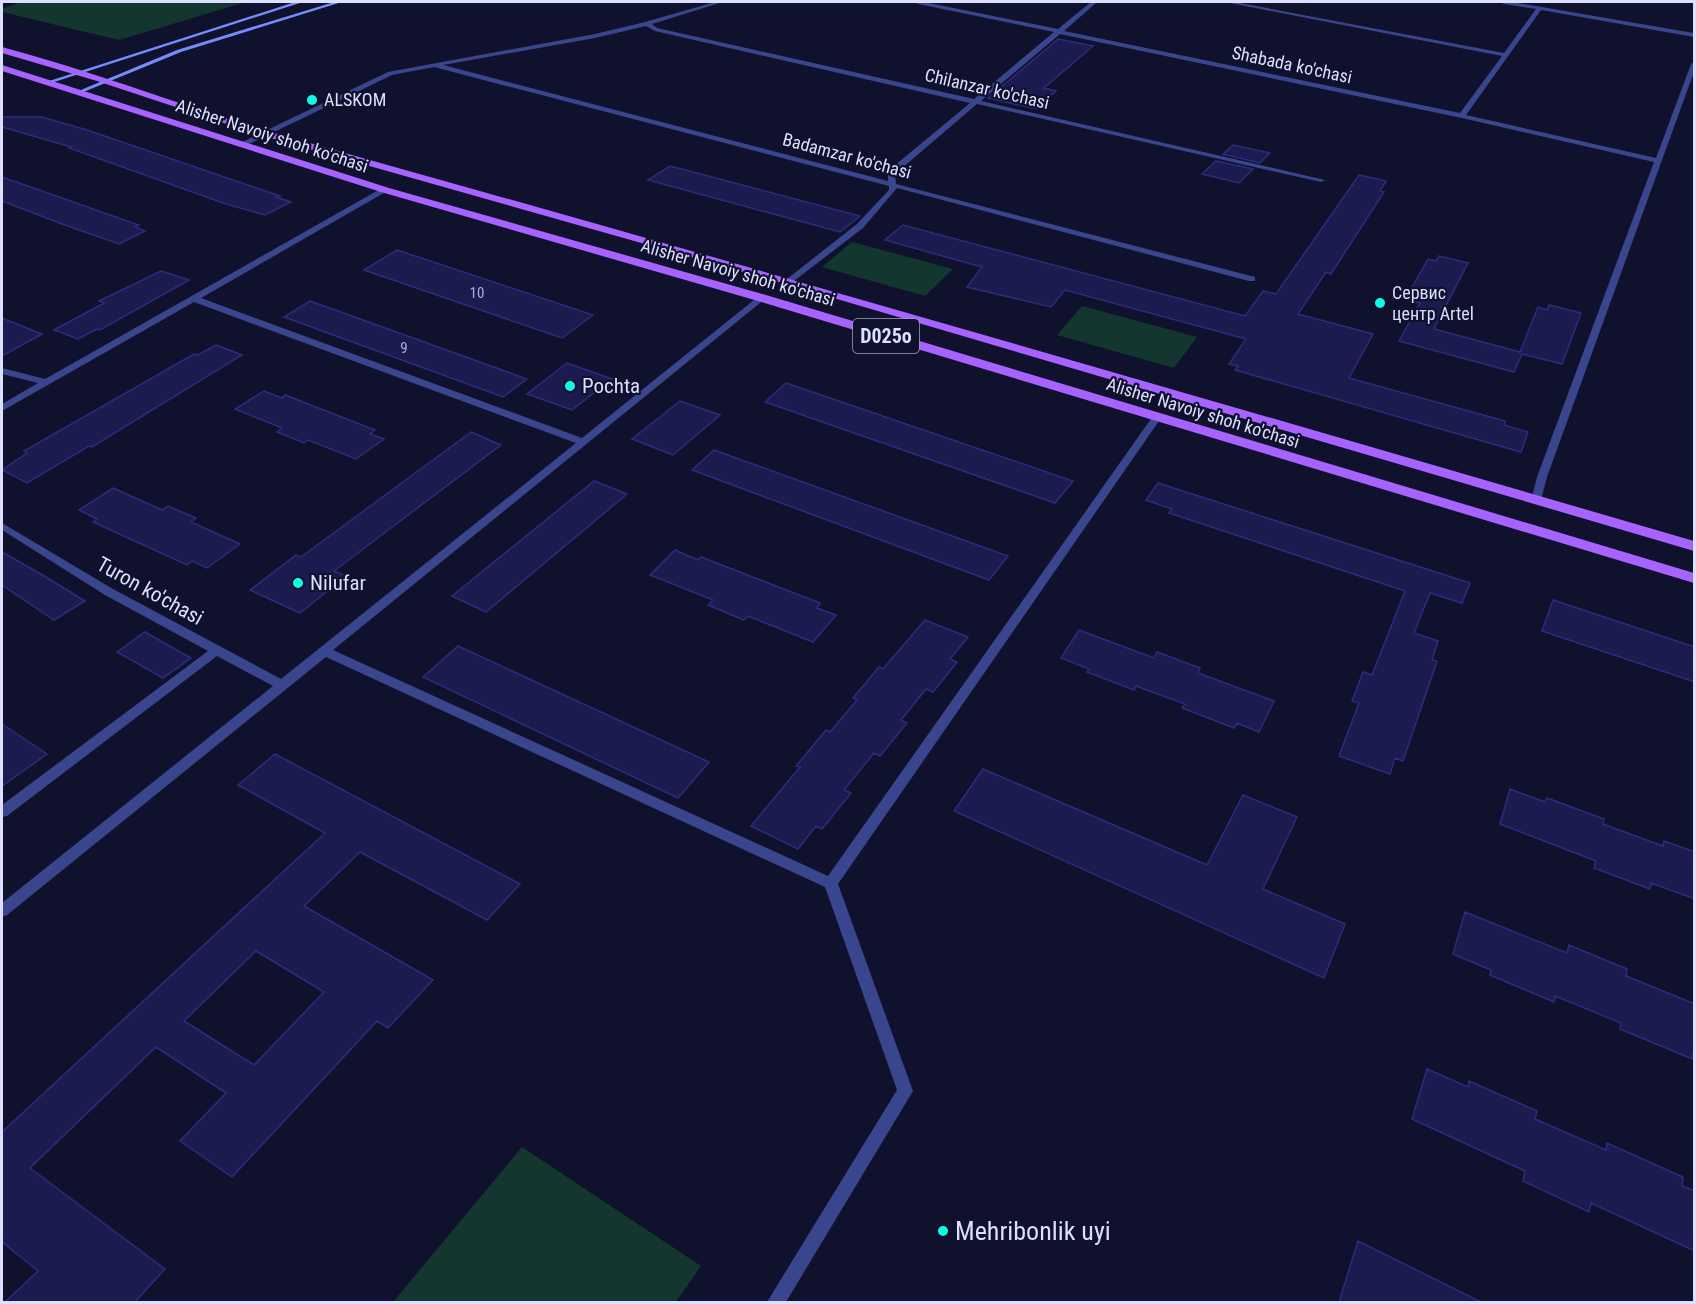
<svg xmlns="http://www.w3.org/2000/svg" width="1696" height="1304" font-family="'Roboto Condensed',sans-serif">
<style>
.green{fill:#13372f}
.building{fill:#1c1b4f;stroke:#2c2c7c;stroke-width:1.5;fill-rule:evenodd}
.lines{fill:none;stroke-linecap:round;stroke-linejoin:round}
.minor{fill:#39468e;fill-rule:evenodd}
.secondary{fill:#738bff;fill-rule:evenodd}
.primary{fill:#a663ff;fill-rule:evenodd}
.poi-dot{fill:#08ffe8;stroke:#10112d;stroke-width:2}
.labels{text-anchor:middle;stroke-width:4.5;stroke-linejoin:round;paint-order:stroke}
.far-number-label{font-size:15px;fill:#acaed3}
.far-street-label{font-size:18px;fill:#dcdfff;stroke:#10112d}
.far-poi-label{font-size:18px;fill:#dcdfff;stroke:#10112d;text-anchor:start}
.shield{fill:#10112d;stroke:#9fa1c0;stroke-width:1.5}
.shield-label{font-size:20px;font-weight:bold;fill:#dcdfff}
.poi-label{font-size:21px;fill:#dcdfff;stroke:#10112d;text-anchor:start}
.street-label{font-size:21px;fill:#dcdfff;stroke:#10112d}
.near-poi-label{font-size:26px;fill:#dcdfff;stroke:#10112d;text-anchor:start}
</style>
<rect width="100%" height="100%" fill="#10112d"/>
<path class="green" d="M21,2H246L119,40L2,12V9Z
M852,242L953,269L925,296L822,267Z
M1082,306L1197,337L1174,368L1057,335Z
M522,1147L701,1266L676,1302H393Z"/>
<path class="building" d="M1058,39L1093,46L1044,88L1056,91L1036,109L988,98Z
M2,117H42L87,130L280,196L276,197L291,202L265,215L226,204L69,148L71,147L2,127Z
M1233,145L1270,153L1260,163L1223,154Z
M1216,161L1253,169L1239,183L1202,174Z
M670,166L860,216L840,232L648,180Z
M1359,175L1386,181L1380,191L1384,192L1331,274L1326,272L1298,314L1373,334L1349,378L1505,421L1504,425L1528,432L1521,452L1235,370L1238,366L1229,364L1246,339L1065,290L1051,307L967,287L982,267L885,240L903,225L1245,316L1263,291L1276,294Z
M2,177L139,225L135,227L145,231L119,244L62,224L2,201Z
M397,250L593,315L562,338L364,270Z
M1439,256L1468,263L1434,329L1520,352L1538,307L1547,310L1549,305L1581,313L1562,364L1522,354L1514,372L1399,341L1420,303L1414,302L1415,298L1407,296L1428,259L1436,261Z
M161,271L189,280L100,330L97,329L78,339L54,330L104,303L99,301Z
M310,301L527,379L503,397L284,317Z
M2,318L42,334L2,356Z
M216,345L242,355L92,447L89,446L27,483L2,470L27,453L24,451L194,354L198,355Z
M567,363L612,379L572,410L527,394Z
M786,383L1073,481L1055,503L765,402Z
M264,391L282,398L285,395L375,430L370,434L384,439L356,459L308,440L304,443L277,432L282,428L235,409Z
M680,401L720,415L673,455L632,439Z
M471,432L501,445L334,571L346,576L300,613L250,590L296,555L301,557Z
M714,450L1008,556L989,580L692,470Z
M594,481L627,494L486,612L452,596Z
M1158,483L1470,583L1462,603L1430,593L1414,633L1438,641L1432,660L1437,661L1403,761L1395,758L1390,774L1339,756L1359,703L1352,701L1363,672L1372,675L1405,591L1169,513L1172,509L1146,500Z
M113,488L162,510L168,506L196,518L191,522L240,544L207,568L192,561L187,565L93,522L97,519L79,510Z
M675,550L698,560L701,557L820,603L817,608L836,615L813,642L748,616L744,620L708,605L713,600L650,575Z
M2,552L46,577L85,601L54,620L2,585Z
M1553,600L1695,647V682L1542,631Z
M925,620L968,637L950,659L957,662L933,692L926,689L901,720L907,723L880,756L874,753L844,790L851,793L822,829L816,826L798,849L751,826L800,767L796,766L826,730L830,732L857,700L853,698L879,667L883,669Z
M1079,630L1154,658L1157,652L1200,668L1198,673L1274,701L1259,732L1237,723L1234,728L1182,708L1185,704L1136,686L1134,690L1087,672L1089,669L1061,658Z
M145,632L191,658L163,678L117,652Z
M458,646L709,762L678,798L423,677Z
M2,724L47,754L2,786Z
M275,754L520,884L487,920L360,852L304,906L433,980L388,1028L377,1021L232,1177L180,1141L226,1093L156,1047L30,1168L165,1269L135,1302H5L38,1271L2,1242V1132L325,833L238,785ZM256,951L324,992L254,1065L184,1021Z
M983,769L1207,865L1243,795L1297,817L1263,889L1345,924L1324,978L954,811Z
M1510,789L1545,802L1547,798L1604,819L1603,824L1663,846L1664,841L1695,852V899L1651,883L1650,889L1594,868L1596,861L1500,824Z
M1465,912L1567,953L1569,945L1627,969L1626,976L1695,1004V1041L1692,1059L1620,1029L1621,1023L1555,996L1554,1002L1490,975L1491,970L1453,954Z
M1427,1069L1468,1087L1469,1081L1537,1111L1535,1119L1606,1150L1607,1143L1683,1177L1682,1186L1695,1191V1251L1591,1203L1589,1212L1523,1181L1525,1171L1412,1119Z
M1358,1241L1481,1302H1339Z"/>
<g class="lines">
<path class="minor" d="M715,2H723L652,24L657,28L974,99L1054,32L918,4L915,2H924L1058,29L1091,2H1097L1064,31L1460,113L1502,56L1225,2H1235L1504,53L1536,9L1504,4L1501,2H1512L1694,33V37L1541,10L1466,115L1656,158L1691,64L1694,62V72L1547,477L1541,500L1536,503L1531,500L1537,477L1654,162L1462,118L1060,34L981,101L1325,180L1321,182L977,104L895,174L896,184L1255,277V281H1249L897,188L863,228L790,284L787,283V279L857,224L889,190V186L434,67L392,75L243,147L236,145L388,72L595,34L645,22ZM646,26L655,31L970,103L888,171V181L443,65L595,38Z
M382,188L389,190L201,298L582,438L759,296L762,295L766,298L333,650L828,876L1153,416H1159L1161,418L838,884L913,1091L786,1302H767L897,1090L825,887L326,657L7,915L2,917V903L273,686L217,656L7,816L2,817V805L208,651L105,595L2,530V523L113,589L281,679L576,443L194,302L2,411V404L38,383L2,374V368L45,379Z"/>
<path class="secondary" d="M295,2H303L51,83L46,82Z
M334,2H342L181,52L81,93L76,92L177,50Z"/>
<path class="primary" d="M2,47C96,72 187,108 281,135C753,267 1224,404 1694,541V551L786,284L260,135L97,81L2,53Z
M2,65L389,188L766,295L1694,573V583L758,301L381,192L2,71Z"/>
</g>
<g class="poi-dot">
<circle cx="312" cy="100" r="6"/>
<circle cx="1380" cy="303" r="6"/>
<circle cx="570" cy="386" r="6"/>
<circle cx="298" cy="583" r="6"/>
<circle cx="943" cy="1231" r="6"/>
</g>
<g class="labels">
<g class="far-number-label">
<text x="477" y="298">10</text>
<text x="404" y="353">9</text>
</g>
<g class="far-street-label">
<text transform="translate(1292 65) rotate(12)" y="6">Shabada ko'chasi</text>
<text transform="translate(987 89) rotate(13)" y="6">Chilanzar ko'chasi</text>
<text transform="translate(272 136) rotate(18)" y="6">Alisher Navoiy shoh ko'chasi</text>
<text transform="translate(847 156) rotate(15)" y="6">Badamzar ko'chasi</text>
<text transform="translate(738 273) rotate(16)" y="6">Alisher Navoiy shoh ko'chasi</text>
<text transform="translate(1203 413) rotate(17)" y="6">Alisher Navoiy shoh ko'chasi</text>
</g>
<g class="far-poi-label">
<text x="324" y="106">ALSKOM</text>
<text x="1392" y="299">Сервис<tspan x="1392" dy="21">центр Artel</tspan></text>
</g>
<rect class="shield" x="853" y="319" width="66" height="34" rx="4.5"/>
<g class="shield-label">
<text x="886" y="343">D025o</text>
</g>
<g class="poi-label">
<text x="582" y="393">Pochta</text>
<text x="310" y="590">Nilufar</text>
</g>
<g class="street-label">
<text transform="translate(150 591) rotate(29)" y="7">Turon ko'chasi</text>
</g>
<g class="near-poi-label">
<text x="955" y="1240">Mehribonlik uyi</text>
</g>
</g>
<rect width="1696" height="1304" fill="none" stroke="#dcdfff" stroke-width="6"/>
</svg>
